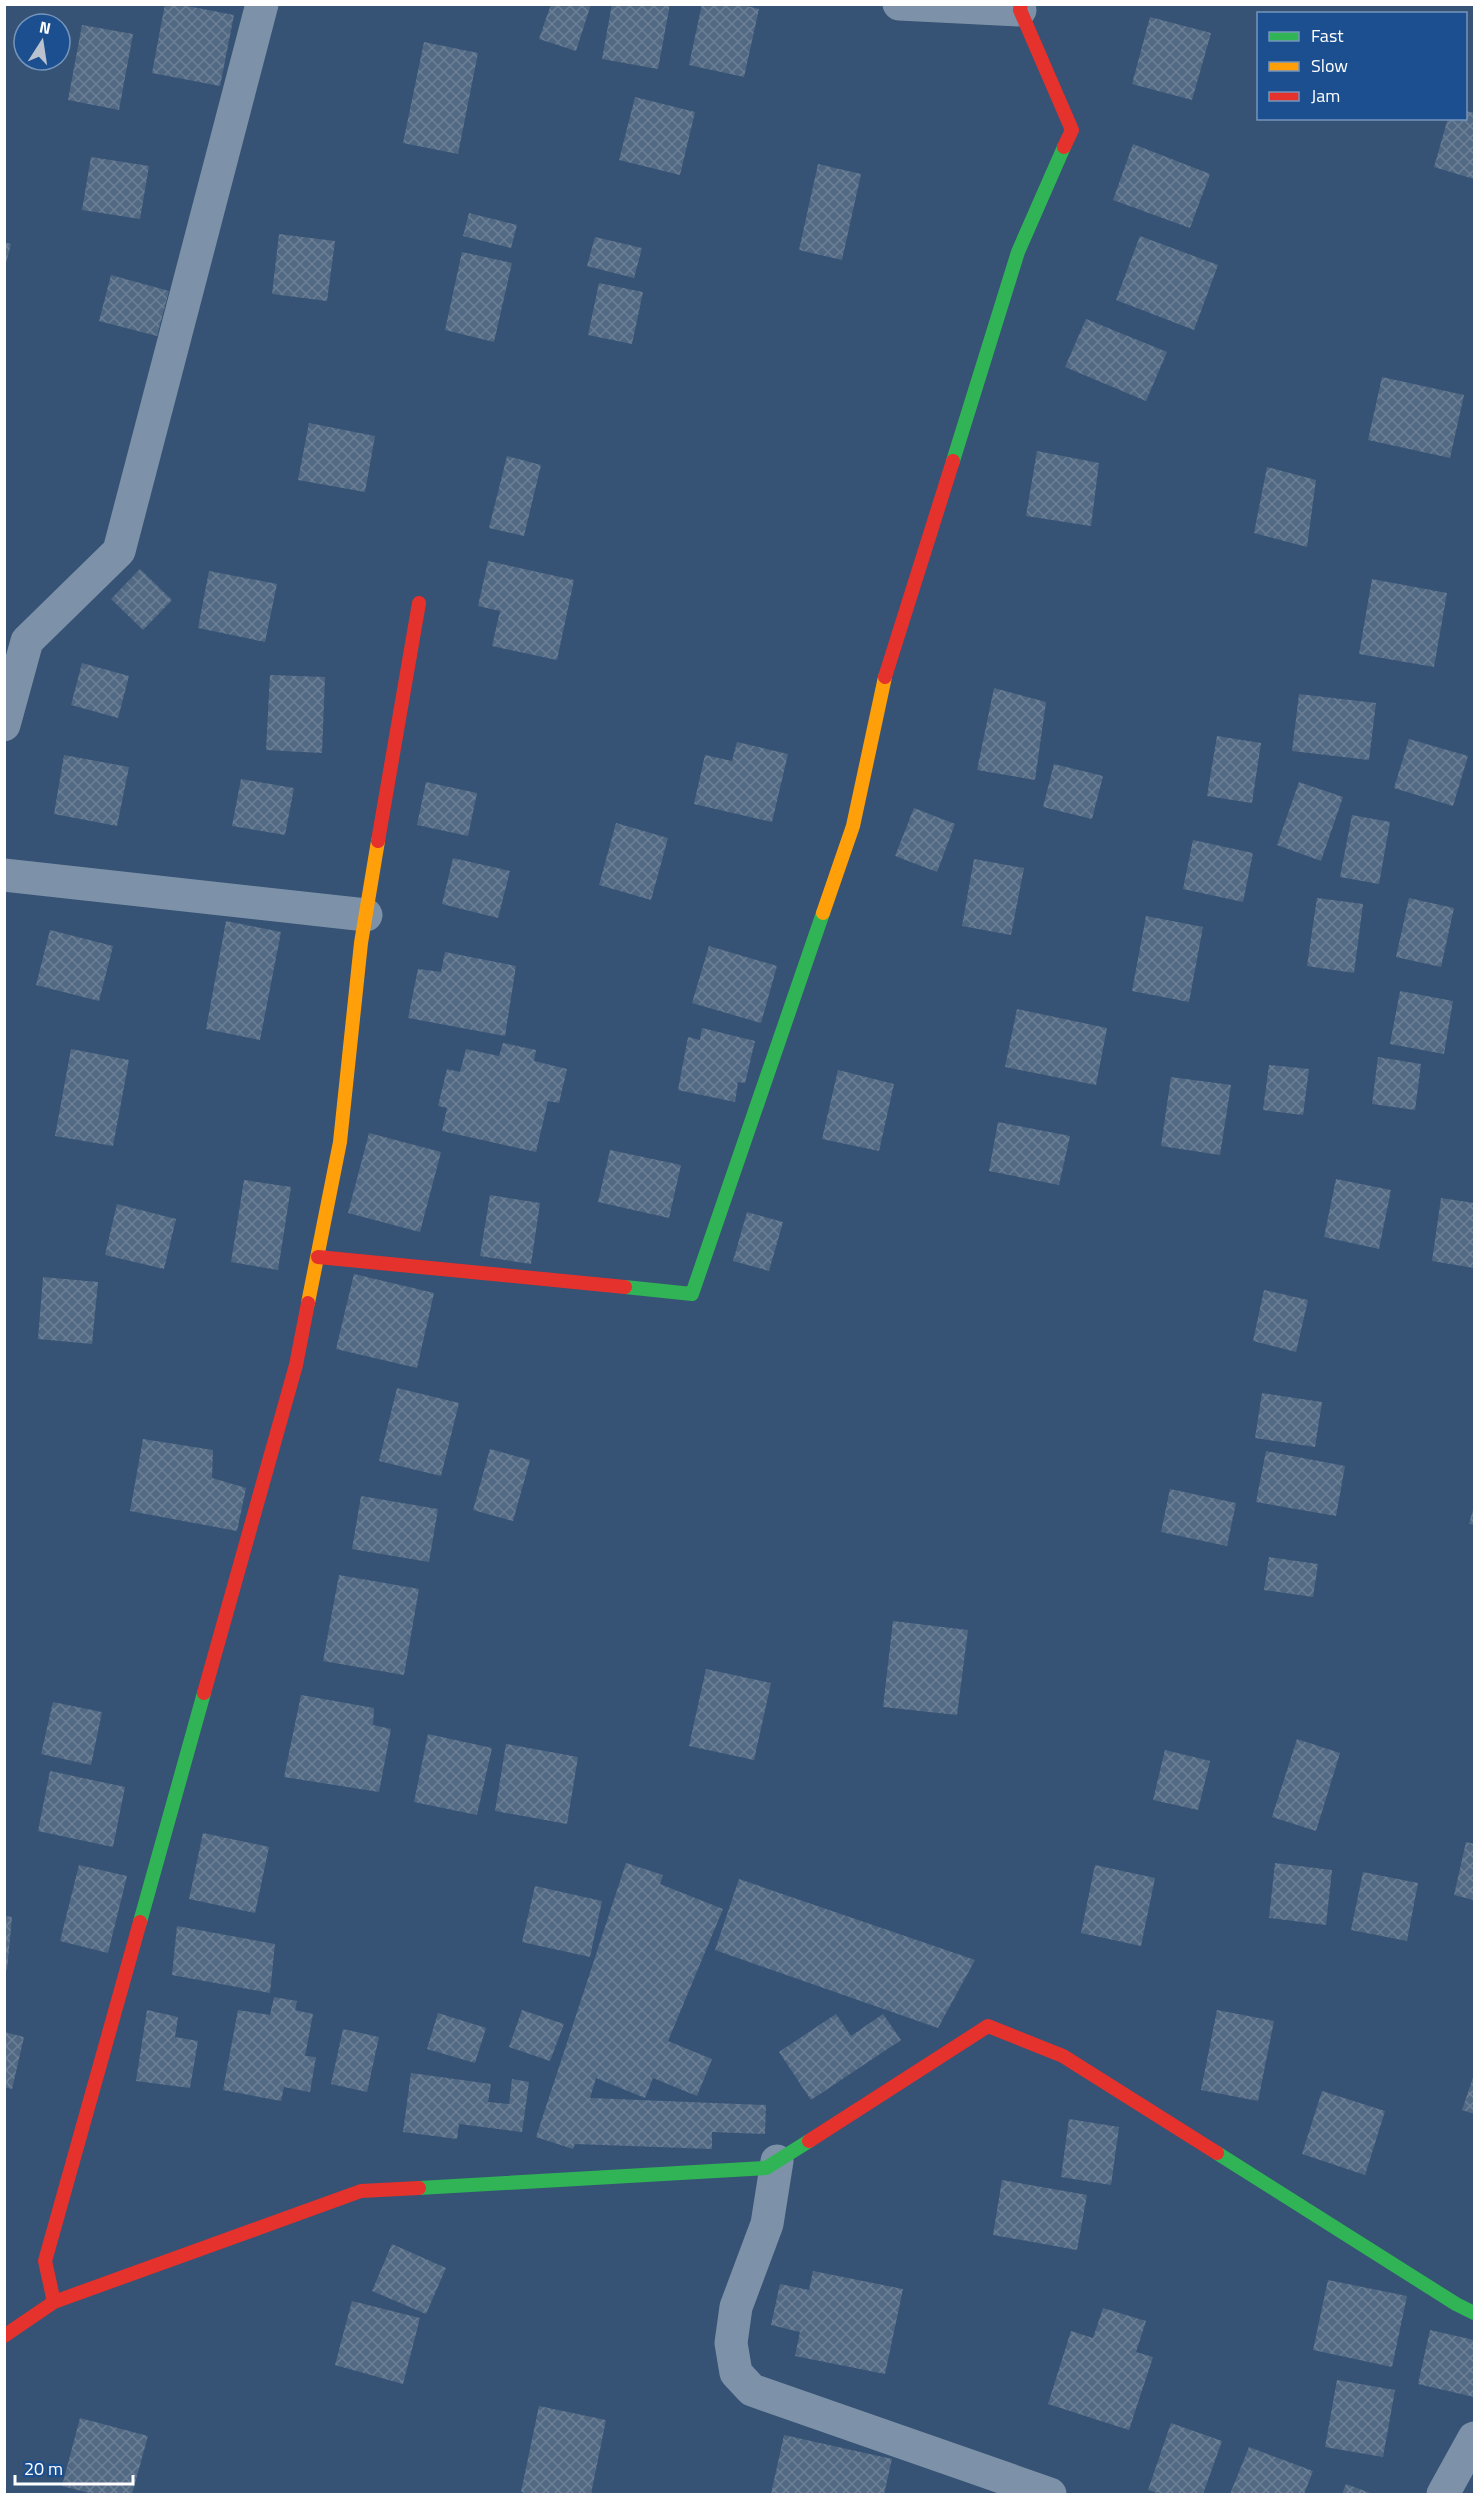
<svg xmlns="http://www.w3.org/2000/svg" width="1479" height="2499" font-family="'Titillium Web',sans-serif">
<style>
.building{fill:url(#building-cross-hatch)}
.lines{fill:none;stroke-linecap:round;stroke-linejoin:round}
.street{stroke:#7d92a8;stroke-width:33}
.fast{stroke:#30b455;stroke-width:14}
.slow{stroke:#ff9f0a;stroke-width:14}
.jam{stroke:#e5322d;stroke-width:14}
</style>
<defs>
<pattern id="building-cross-hatch" width="8" height="8" patternUnits="userSpaceOnUse" patternTransform="scale(1.5)"><rect width="8" height="8" fill="#526984"/><path d="M0 0l8 8M0 8l8-8" fill="none" stroke="#6c8096"/></pattern>
</defs>
<rect width="100%" height="100%" fill="#365274"/>
<path class="building" d="M165,4H177L234,15L220,86L152,73Z
M551,4H591L576,51L539,39Z
M612,4H670L658,69L602,59Z
M702,4H740L759,9L744,77L689,65Z
M1150,17L1211,33L1192,100L1132,84Z
M82,25L133,34L119,110L68,100Z
M424,42L478,53L458,154L403,143Z
M635,97L695,112L680,175L619,160Z
M1466,111L1474,113V179L1434,167L1448,118H1466Z
M1133,144L1210,174L1190,228L1113,200Z
M91,157L149,166L140,219L82,210Z
M818,164L861,174L842,260L799,250Z
M469,213L517,225L511,248L463,236Z
M279,234L335,241L327,301L272,294Z
M1140,236L1218,265L1194,330L1116,300Z
M595,237L642,248L634,278L587,266Z
M4,242L11,244L5,267H4Z
M462,252L512,263L494,342L445,330Z
M111,275L169,291L157,336L99,321Z
M599,283L643,292L632,344L588,335Z
M1086,319L1167,352L1146,401L1065,367Z
M1382,377L1464,395L1450,458L1368,440Z
M309,423L375,436L365,492L298,480Z
M1037,451L1099,463L1091,526L1026,516Z
M507,456L541,465L524,536L489,528Z
M1267,467L1316,480L1307,547L1254,533Z
M488,561L574,580L557,660L492,646L500,611L478,606Z
M140,569L172,600L143,630L111,599Z
M209,571L277,584L265,642L198,628Z
M1372,579L1447,593L1434,667L1359,654Z
M82,663L129,676L118,718L71,705Z
M270,675L325,677L322,753L266,750Z
M994,688L1046,702L1035,780L977,770Z
M1299,694L1376,703L1369,760L1292,751Z
M1217,736L1261,743L1252,803L1207,796Z
M1409,739L1468,756L1453,806L1394,788Z
M737,742L788,754L772,822L694,804L705,755L732,761Z
M64,755L129,767L117,826L54,814Z
M1054,764L1103,776L1092,819L1043,807Z
M241,779L294,788L285,835L232,826Z
M426,782L477,793L468,836L417,825Z
M1299,782L1343,797L1321,861L1277,845Z
M914,808L955,824L937,872L895,856Z
M1352,815L1390,822L1379,884L1340,877Z
M616,823L668,838L651,900L599,885Z
M1193,840L1253,853L1243,902L1183,889Z
M453,858L510,871L498,918L442,904Z
M974,859L1024,868L1011,935L962,926Z
M1317,898L1363,904L1354,973L1307,966Z
M1409,898L1454,908L1441,967L1396,957Z
M1146,916L1203,927L1189,1002L1132,991Z
M226,921L281,932L260,1040L206,1029Z
M50,930L113,946L99,1001L36,985Z
M709,946L777,966L761,1023L692,1003Z
M445,952L516,966L505,1036L408,1018L418,969L441,972Z
M1400,991L1453,1001L1444,1054L1390,1044Z
M1017,1009L1107,1028L1096,1085L1005,1067Z
M702,1028L755,1041L745,1083L738,1082L735,1102L678,1090L688,1037L700,1040Z
M503,1043L536,1050L534,1061L567,1069L559,1103L548,1101L536,1152L442,1131L447,1108L438,1106L447,1069L460,1072L466,1049L499,1056Z
M71,1049L129,1060L113,1146L55,1136Z
M1378,1057L1421,1064L1415,1110L1372,1104Z
M1269,1065L1309,1069L1303,1115L1263,1110Z
M838,1070L894,1084L879,1151L822,1139Z
M1171,1077L1231,1085L1220,1155L1161,1146Z
M998,1122L1070,1136L1059,1185L989,1171Z
M369,1133L441,1152L420,1232L348,1213Z
M610,1150L681,1165L669,1218L598,1202Z
M1336,1179L1391,1190L1379,1249L1324,1237Z
M244,1180L291,1187L278,1270L231,1262Z
M490,1195L540,1203L531,1264L480,1256Z
M1441,1198L1474,1203V1268L1432,1261Z
M117,1204L176,1219L164,1269L105,1255Z
M747,1212L783,1222L769,1271L733,1261Z
M354,1274L434,1293L417,1368L336,1349Z
M43,1277L98,1282L92,1344L38,1339Z
M1264,1290L1308,1300L1296,1352L1253,1341Z
M397,1388L459,1403L441,1476L379,1461Z
M1262,1393L1322,1402L1315,1447L1255,1438Z
M143,1439L213,1450L212,1478L246,1488L237,1531L130,1511Z
M490,1449L530,1460L513,1521L473,1510Z
M1266,1451L1345,1466L1336,1516L1256,1502Z
M1170,1489L1236,1503L1227,1546L1161,1532Z
M361,1496L438,1509L429,1562L352,1549Z
M1474,1506V1525L1469,1524Z
M1269,1557L1318,1564L1313,1597L1264,1590Z
M339,1575L419,1589L404,1675L323,1661Z
M893,1621L968,1630L957,1715L883,1707Z
M706,1669L771,1683L754,1760L689,1746Z
M301,1695L374,1708L373,1725L391,1729L379,1792L284,1777Z
M53,1702L102,1712L91,1765L41,1754Z
M428,1734L492,1748L477,1815L414,1802Z
M1297,1739L1340,1753L1316,1831L1272,1817Z
M506,1744L578,1757L567,1824L495,1811Z
M1165,1750L1210,1761L1198,1810L1153,1800Z
M50,1771L125,1787L113,1847L38,1831Z
M203,1833L269,1847L255,1913L189,1899Z
M1466,1842L1474,1844V1900L1454,1895Z
M626,1863L663,1875L660,1884L723,1909L668,2041L712,2059L697,2096L653,2078L645,2098L596,2078L590,2098L766,2105L765,2134L712,2132V2149L575,2144L573,2149L536,2137Z
M1275,1863L1332,1870L1326,1925L1269,1918Z
M79,1865L127,1876L108,1953L60,1941Z
M1095,1865L1155,1878L1141,1946L1081,1933Z
M1363,1872L1418,1883L1407,1941L1351,1930Z
M739,1879L975,1960L938,2028L715,1950Z
M535,1886L602,1901L590,1957L522,1942Z
M4,1916L12,1917L7,1970H4Z
M177,1926L275,1944L270,1993L172,1975Z
M274,1997L297,2001L295,2010L313,2014L305,2056L316,2057L310,2092L284,2087L281,2101L223,2090L238,2010L270,2015Z
M147,2010L178,2017L175,2037L198,2041L190,2088L136,2081Z
M522,2010L564,2024L550,2061L509,2047Z
M1217,2010L1274,2021L1258,2101L1201,2090Z
M438,2013L486,2028L475,2063L427,2049Z
M836,2014L851,2036L883,2014L901,2040L811,2100L779,2052Z
M343,2029L379,2037L367,2092L331,2084Z
M4,2032L24,2037L12,2089L4,2087Z
M411,2073L491,2084L488,2102L509,2104L512,2079L529,2082L522,2132L459,2124L457,2139L403,2132Z
M1474,2075V2114L1462,2110Z
M1322,2091L1385,2111L1365,2175L1302,2154Z
M1069,2119L1119,2127L1111,2185L1061,2177Z
M1002,2180L1087,2195L1077,2250L993,2235Z
M392,2244L446,2268L426,2314L372,2291Z
M813,2271L903,2289L885,2374L795,2356L800,2332L771,2325L780,2284L809,2290Z
M1328,2280L1407,2296L1392,2367L1313,2350Z
M352,2301L420,2318L403,2384L335,2365Z
M1103,2308L1146,2321L1136,2352L1153,2357L1129,2430L1048,2404L1071,2331L1093,2338Z
M1430,2330L1474,2340V2397L1418,2384Z
M1337,2380L1395,2390L1383,2457L1325,2447Z
M539,2406L606,2420L591,2494H533L521,2492Z
M80,2418L148,2436L132,2494H93L62,2486Z
M1171,2423L1222,2441L1203,2494H1161L1148,2490Z
M784,2435L892,2459L884,2494H771Z
M1249,2447L1313,2471L1304,2494H1230Z
M1346,2484L1373,2494H1342Z"/>
<g class="lines">
<path class="street" d="M899,4L1020,10
M4,725L27,641L119,551L262,4
M4,875L366,915
M777,2161L767,2224L736,2307L731,2343L736,2373L752,2390L1050,2494
M1443,2494L1474,2438"/>
<path class="fast" d="M953,461L1018,252L1064,147
M625,1287L692,1294L823,913
M140,1922L204,1693
M1217,2153L1456,2304L1474,2313
M419,2188L766,2168L809,2141"/>
<path class="slow" d="M823,913L853,826L885,677
M308,1303L340,1142L361,943L378,841"/>
<path class="jam" d="M1021,4L1020,10L1072,130L1064,147
M885,677L953,461
M378,841L419,603
M318,1257L625,1287
M204,1693L296,1365L308,1303
M809,2141L988,2026L1063,2056L1217,2153
M54,2302L45,2261L140,1922
M4,2336L54,2302L361,2191L419,2188"/>
</g>
<rect width="1479" height="2499" fill="none" stroke="#ffffff" stroke-width="12"/>
<rect x="1257" y="12" width="210" height="108" fill="#1b4f8f" stroke="#7695bc" stroke-width="1.5"/>
<rect x="1269" y="32" width="30" height="9" fill="#30b455" stroke="#7695bc" stroke-width="1.5"/>
<text x="1311" y="42" font-size="18" fill="#ffffff">Fast</text>
<rect x="1269" y="62" width="30" height="9" fill="#ff9f0a" stroke="#7695bc" stroke-width="1.5"/>
<text x="1311" y="72" font-size="18" fill="#ffffff">Slow</text>
<rect x="1269" y="92" width="30" height="9" fill="#e5322d" stroke="#7695bc" stroke-width="1.5"/>
<text x="1311" y="102" font-size="18" fill="#ffffff">Jam</text>
<g transform="translate(42 42) rotate(12)"><circle r="28" fill="#1b4f8f" stroke="#7695bc" stroke-width="1.5"/>
<path d="M0-4.5L10 22L0 15L-10 22Z" fill="#b9c2ce"/>
<text y="-9" font-size="16" font-weight="bold" text-anchor="middle" fill="#ffffff">N</text>
</g>
<path d="M15 2475v9h118v-9" fill="none" stroke="#ffffff" stroke-width="3"/>
<text x="24" y="2475" font-size="18" fill="#ffffff" stroke="#1b4f8f" stroke-width="4.5" paint-order="stroke">20 m</text>
</svg>
